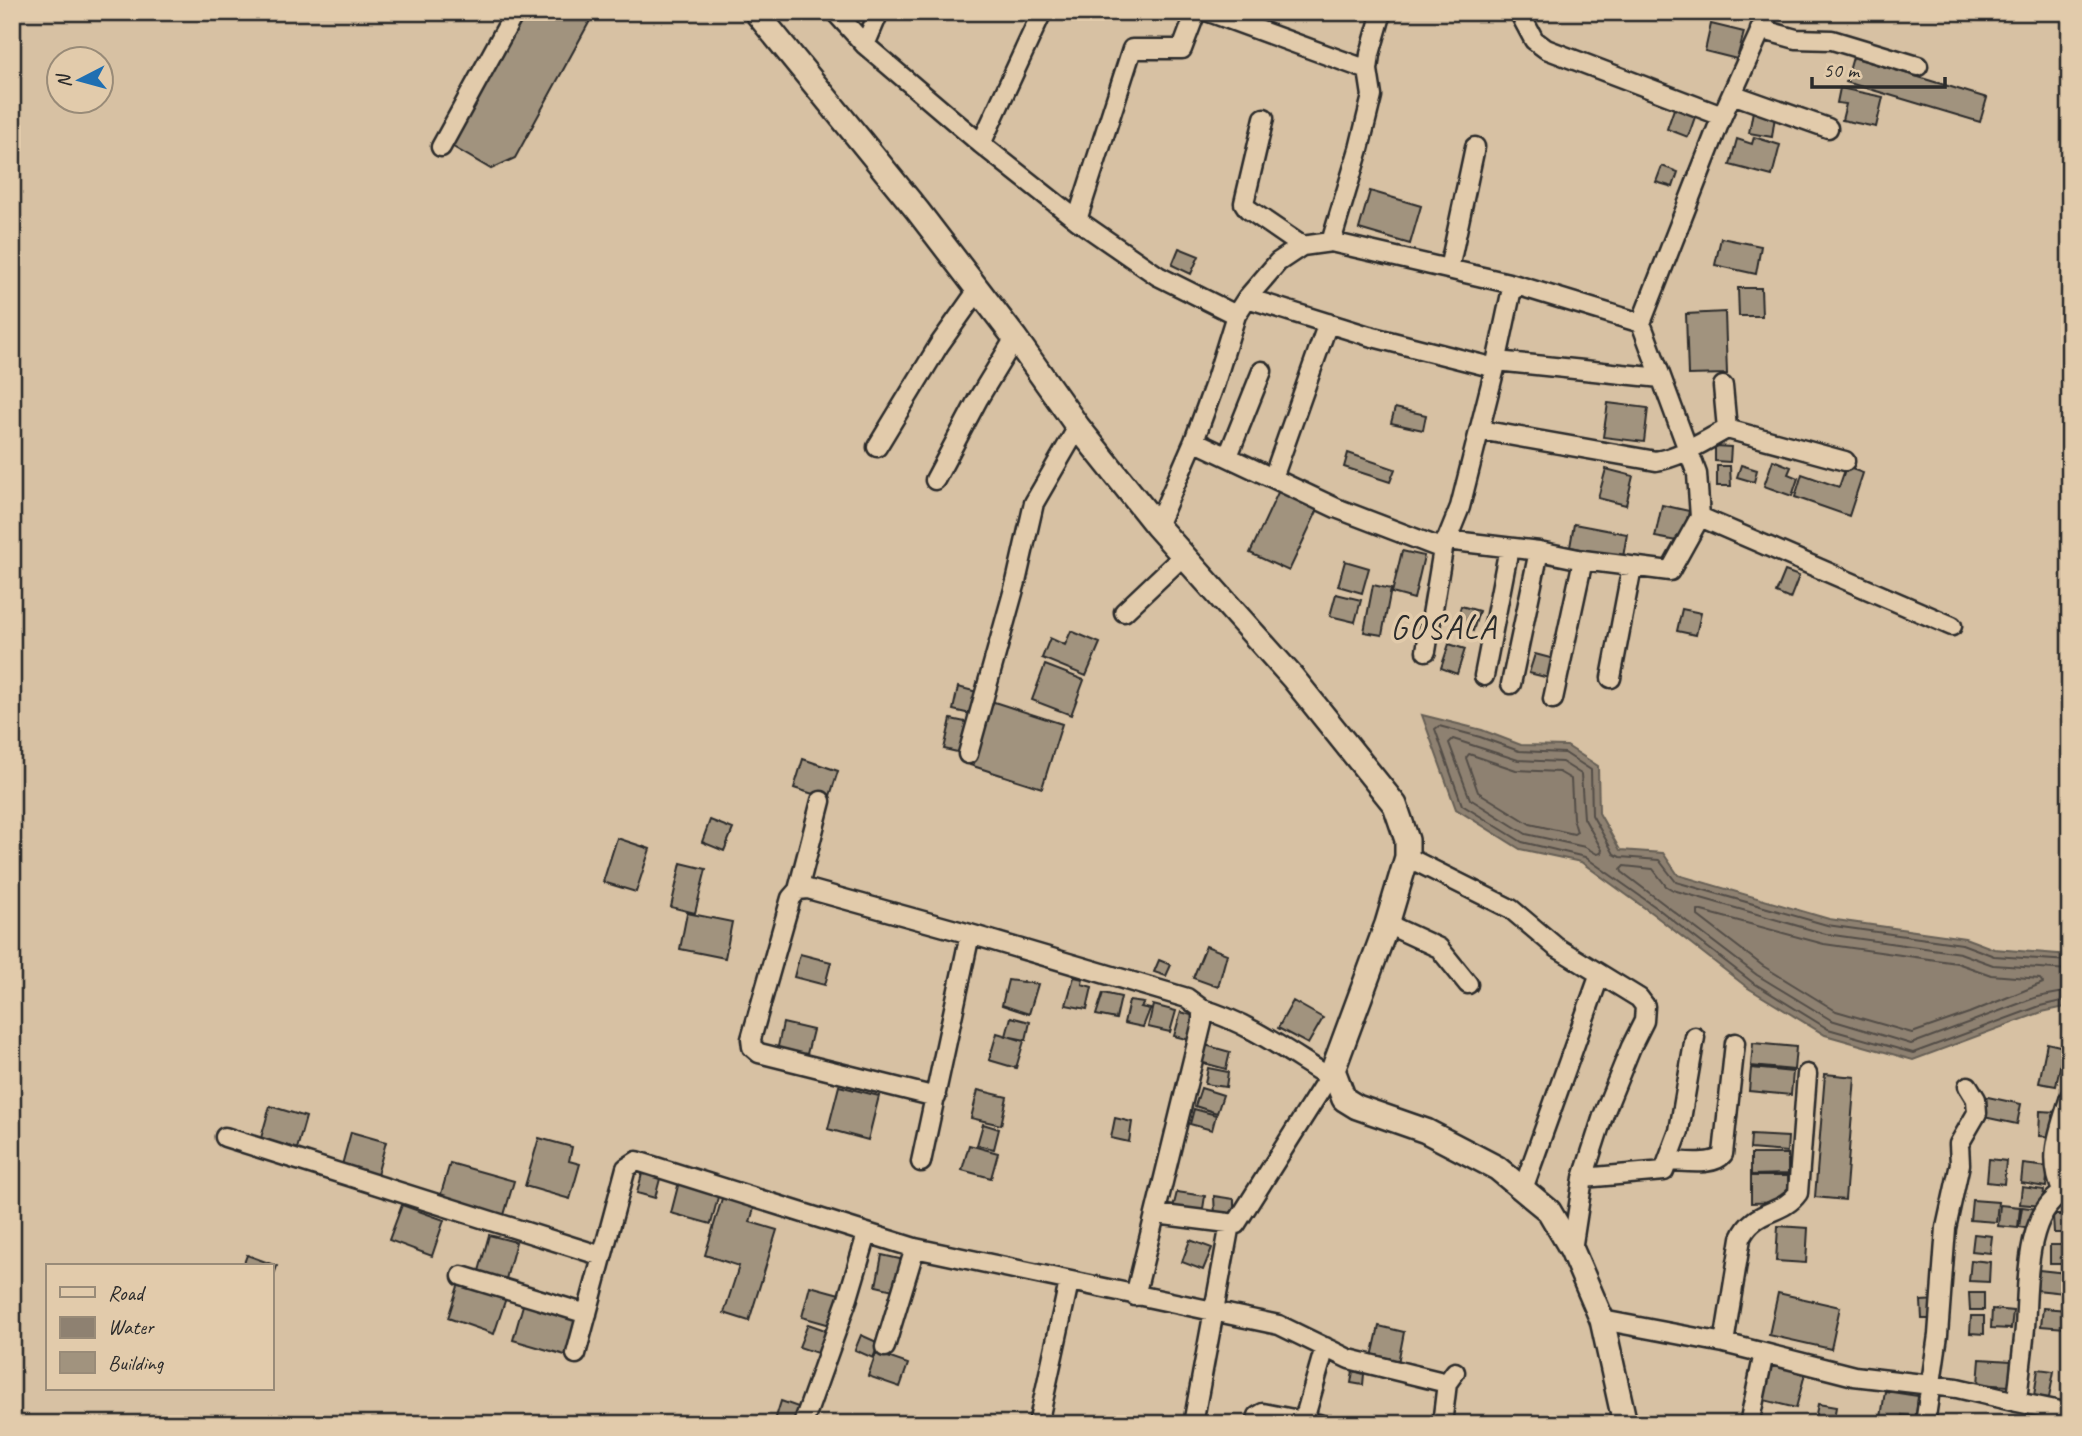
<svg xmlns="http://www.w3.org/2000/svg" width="2082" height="1436" font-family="Caveat,sans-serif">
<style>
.water{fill:#8e8171;stroke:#665f55;stroke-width:2}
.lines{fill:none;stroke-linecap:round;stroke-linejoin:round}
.shore{stroke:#534d47;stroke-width:2}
.building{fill:#a1937e;stroke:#2b2b2b;stroke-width:2}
.minor-casing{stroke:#2b2b2b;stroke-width:23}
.major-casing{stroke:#2b2b2b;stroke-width:28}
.minor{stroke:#e2cbab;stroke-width:18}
.major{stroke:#e2cbab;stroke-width:23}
.labels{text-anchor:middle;stroke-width:7;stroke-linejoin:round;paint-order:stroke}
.quarter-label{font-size:33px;letter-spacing:2px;fill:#2b2b2b;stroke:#e2cbab}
</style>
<rect width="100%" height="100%" fill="#d7c1a3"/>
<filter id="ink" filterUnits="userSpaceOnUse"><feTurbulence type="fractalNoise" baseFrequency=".0143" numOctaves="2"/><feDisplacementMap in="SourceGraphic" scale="14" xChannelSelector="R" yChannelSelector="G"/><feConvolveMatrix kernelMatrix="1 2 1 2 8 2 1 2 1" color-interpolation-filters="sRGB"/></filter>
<g filter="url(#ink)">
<path class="water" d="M1422,715L1482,730L1521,745L1567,746L1598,766L1599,813L1620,850L1663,853L1678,875L1829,919L1965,938L1994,949L2070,955V1006L2042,1012L1913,1060L1825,1035L1748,988L1653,914L1581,862L1520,849L1456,809Z"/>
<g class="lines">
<path class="shore" d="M1453,739L1518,760L1562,762L1581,774L1584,818L1602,850L1601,853L1597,854L1585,847L1526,834L1470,799L1449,743Z
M1469,754L1516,770L1559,772L1571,779L1573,818L1577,832L1574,834L1530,824L1478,792L1466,758Z
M1698,910L1824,944L1957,963L1991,975L2040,979L2043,983L1969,1013L1912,1033L1836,1011L1763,966L1698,916Z
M2070,961L1994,956L1962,944L1827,925L1676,882L1659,860L1620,857L1614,854L1592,815L1591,770L1565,753L1519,751L1480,737L1439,726L1435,729L1462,805L1522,842L1585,857L1657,908L1752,982L1828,1029L1913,1053L2040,1006L2070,999
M2070,970L1993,965L1960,953L1826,934L1673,890L1666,886L1653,869L1624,866L1621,869L1622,872L1757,975L1831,1020L1911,1044L2037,997L2070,991"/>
</g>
<path class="building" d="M523,12H584L592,17L515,158L491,169L448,144Z
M1711,24L1744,32L1737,59L1705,51Z
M1853,57L1987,98L1980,122L1846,82Z
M1840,88L1883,97L1876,127L1842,120L1846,104L1837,103Z
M1675,106L1696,114L1688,137L1667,129Z
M1753,111L1775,116L1772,137L1749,133Z
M1754,137L1780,145L1772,176L1730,165L1737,139L1752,144Z
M1662,166L1678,172L1673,187L1656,182Z
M1370,191L1421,206L1410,244L1359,229Z
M1721,238L1761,246L1756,274L1715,265Z
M1179,248L1199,256L1191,274L1172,265Z
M1738,288H1761L1762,316H1739Z
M1725,312L1727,374L1688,375L1686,314Z
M1608,403L1648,408L1644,442L1603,437Z
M1395,408L1426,415L1423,430L1391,423Z
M1715,446L1731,447L1730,462L1715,461Z
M1348,453L1395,469L1390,482L1344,467Z
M1773,460L1791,467L1788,474L1798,478L1792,496L1764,486Z
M1741,465L1757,470L1754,482L1737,477Z
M1717,466H1730L1731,486H1717Z
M1846,467L1863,473L1849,516L1795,497L1802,474L1839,487Z
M1606,469L1633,476L1626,505L1598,498Z
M1280,488L1319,507L1289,571L1250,553Z
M1662,505L1689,511L1682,542L1655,537Z
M1574,524L1627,534L1623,557L1570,547Z
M1402,551L1424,556L1414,599L1392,593Z
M1345,561L1369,568L1362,593L1338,586Z
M1785,571L1799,576L1790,599L1776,593Z
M1373,585L1391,589L1382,635L1364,632Z
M1336,594L1361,600L1355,622L1330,616Z
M1461,606L1479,611L1473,631L1455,626Z
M1682,609L1701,613L1696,635L1677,631Z
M1071,631L1100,643L1086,676L1042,658L1050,638L1065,645Z
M1449,644L1465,649L1457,674L1441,668Z
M1535,654L1554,659L1549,678L1529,673Z
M1045,665L1084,680L1071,715L1032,700Z
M958,687L981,693L975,715L953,710Z
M991,701L1062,724L1042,788L970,765Z
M951,719L970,723L962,753L944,749Z
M803,759L838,771L829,799L794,788Z
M710,820L733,829L724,851L702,842Z
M617,838L650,849L636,892L603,882Z
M681,863L706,869L695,913L671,907Z
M687,913L732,922L725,958L680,949Z
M1206,946L1227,954L1218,987L1193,978Z
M800,954L831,962L825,985L794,977Z
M1159,960L1171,965L1166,976L1154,972Z
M1074,977L1083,979L1082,984L1092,987L1087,1009L1066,1005Z
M1008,980L1038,984L1029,1014L1002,1005Z
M1103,993L1121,997L1116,1019L1096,1015Z
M1129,1001L1144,1003L1141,1007L1150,1009L1143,1027L1124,1023Z
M1293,1001L1323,1018L1308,1044L1278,1028Z
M1153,1005L1176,1011L1170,1032L1148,1027Z
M1181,1012L1201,1018L1194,1041L1174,1036Z
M1011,1017L1030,1022L1026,1040L1006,1036Z
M783,1023L813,1030L806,1058L777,1051Z
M997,1033L1024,1041L1016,1068L989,1060Z
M1753,1043L1796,1047L1794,1070L1751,1066Z
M2047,1043L2064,1047L2056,1086L2039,1083Z
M1205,1045L1230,1052L1226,1069L1200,1062Z
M1208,1068L1228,1072L1226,1087L1205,1084Z
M1751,1068L1793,1072L1791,1095L1749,1091Z
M1825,1074L1855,1077L1845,1200L1815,1197Z
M839,1086L879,1096L868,1140L828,1129Z
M1201,1088L1223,1095L1217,1113L1195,1106Z
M978,1090L1007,1097L1001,1125L971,1118Z
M1983,1096L2021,1104L2017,1124L1979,1116Z
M270,1106L306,1117L297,1149L261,1138Z
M1194,1109L1216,1115L1212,1130L1190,1124Z
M2040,1111L2058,1112L2056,1137L2039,1136Z
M1115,1118L1132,1122L1129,1142L1111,1138Z
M983,1124L999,1129L994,1149L977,1145Z
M351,1132L386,1142L377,1175L342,1165Z
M1751,1135L1788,1137L1787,1152L1750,1149Z
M539,1138L572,1147L569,1161L580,1164L570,1199L525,1186Z
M969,1145L998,1153L991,1178L962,1170Z
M1751,1154H1788V1174L1751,1175Z
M1989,1159L2006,1161L2004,1184L1987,1182Z
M450,1163L514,1181L504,1215L440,1197Z
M2023,1164L2048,1167L2046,1187L2021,1183Z
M643,1170L661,1175L655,1198L637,1193Z
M1751,1176H1788V1202L1751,1203Z
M679,1182L719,1193L711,1224L671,1213Z
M2022,1187L2044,1190L2042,1206L2020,1204Z
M1177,1192L1205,1196L1202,1215L1172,1212Z
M723,1195L755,1205L750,1222L777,1230L749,1321L724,1313L739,1266L705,1255Z
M1214,1196L1234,1199V1219L1215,1216Z
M1972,1200L1998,1202L1996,1222L1970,1220Z
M402,1205L444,1220L432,1256L389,1240Z
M2000,1205L2020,1207L2018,1228L1998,1226Z
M2022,1207L2038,1209L2036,1230L2019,1227Z
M2053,1215H2070V1233H2054Z
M1778,1226L1808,1228L1806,1263L1776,1261Z
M1974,1234L1992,1236L1990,1253L1972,1251Z
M489,1235L516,1242L506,1279L479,1271Z
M1190,1240L1212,1248L1203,1270L1182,1262Z
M2050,1245H2070V1264H2050Z
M247,1255L277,1266L271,1283V1266H243Z
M882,1255L904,1260L898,1291L876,1286Z
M1971,1260L1990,1262L1989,1282L1969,1281Z
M2039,1270L2066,1273L2064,1293L2037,1290Z
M459,1283L506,1298L494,1334L448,1318Z
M810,1286L843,1295L834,1326L802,1317Z
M1778,1293L1840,1307L1831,1349L1769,1335Z
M1969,1293H1984V1310H1970Z
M525,1298L584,1316L572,1357L513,1340Z
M1937,1300V1319H1922L1921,1301Z
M2043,1308L2067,1310L2065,1328L2041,1326Z
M1992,1309L2013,1311L2011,1329L1991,1328Z
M1971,1316H1984V1334L1970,1333Z
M808,1324L831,1332L823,1355L799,1347Z
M1379,1326L1404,1332L1398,1363L1372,1357Z
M861,1335L879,1343L873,1358L855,1350Z
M876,1353L908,1364L900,1387L868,1376Z
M1980,1359L2011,1361L2009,1386L1978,1384Z
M1770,1361L1806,1370L1796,1408L1760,1399Z
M2038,1369L2054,1371L2049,1398L2034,1396Z
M1353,1371L1364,1374L1363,1385L1351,1383Z
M2066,1376L2070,1377V1405L2063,1404Z
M1885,1391L1918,1396L1916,1417L1902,1415L1901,1424H1880Z
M781,1401L804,1409L799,1424H774Z
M1818,1404L1836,1407L1833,1424H1814Z"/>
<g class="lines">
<defs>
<path id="minor" d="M835,12L865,45L981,144L1077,220L1158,276L1236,315
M1209,12L1368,70
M1519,12L1534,40L1546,49L1722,116
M1760,29L1796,39L1832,40L1918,66
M865,45L879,12
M1732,94L1828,128
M1264,118L1244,203L1248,209L1302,246
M981,144L1042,12
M441,147L515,12
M1077,220L1132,49H1182L1196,12
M1331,242L1359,149L1372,96L1368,70L1370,54L1382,12
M1449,269L1475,147
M1247,298L1369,336L1495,368
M1497,361L1661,378
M1727,429L1845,461
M1480,430L1656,461C1681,457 1704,441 1727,429L1723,386
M1194,441L1336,508L1443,549
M877,447L939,345L978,290
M1228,456L1262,371
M1273,478L1328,323
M935,480L978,399L1015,338
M1700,517L1952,626
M1157,526L1194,441L1214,386L1236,315L1247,298L1278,262L1302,246L1331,242L1513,284L1641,323L1722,116L1769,12
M1446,540L1539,551L1583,560L1670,571L1700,517L1697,474L1641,323
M1124,612L1183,556
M1426,651L1443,549L1460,507L1495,368L1513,284
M1484,676L1509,548
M1611,678L1632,567
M1511,684L1539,551
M1553,699L1583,560
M968,754L1016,582L1034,503L1078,427
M821,801L798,890L791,898L751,1039L752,1047L759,1053L936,1097
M1407,857L1511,909L1556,947L1639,998L1645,1006L1644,1021L1631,1047L1603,1116L1583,1178L1572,1250
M798,890L808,889L970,934L1187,998L1202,1009V1023L1135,1296
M1387,924L1439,948L1468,984
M1202,1009C1248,1022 1288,1052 1329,1077
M225,1137L602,1256
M1668,1161C1683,1161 1714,1167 1723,1154L1735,1043
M921,1162L970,934
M1583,1178L1664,1171L1679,1131L1695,1037
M1523,1189L1600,974
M1156,1214L1236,1224L1333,1070
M462,1276L587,1314
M1602,1320L1724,1343L1764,1353L1749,1424
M1724,1343L1741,1238C1754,1208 1782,1216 1798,1193L1807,1074
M885,1347L915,1248
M1764,1353L1854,1376L1957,1388L2017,1402C2019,1377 2023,1352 2025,1327C2028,1288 2024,1214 2063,1193C2047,1158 2059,1132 2070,1097
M576,1354L626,1168L637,1161L915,1248L1279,1325L1349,1359L1447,1383
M2017,1402L2070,1413
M1304,1420L1325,1347
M803,1424L848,1298L867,1234
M1038,1424L1069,1282
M1193,1424L1230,1224
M1256,1424L1258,1416L1263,1413L1319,1424
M1442,1424L1447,1383L1455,1372
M1925,1424L1938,1335L1946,1228L1960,1164L1959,1144L1977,1113L1976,1099L1968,1086"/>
<path id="major" d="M756,12L917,210L1015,338L1078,427L1157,526L1293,678L1395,805L1407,840V857L1387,924L1333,1070L1344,1099L1357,1107L1426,1131L1497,1168L1549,1211L1572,1250L1602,1320L1625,1424"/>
</defs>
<use href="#minor" class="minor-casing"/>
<use href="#major" class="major-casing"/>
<use href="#minor" class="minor"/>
<use href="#major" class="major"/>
</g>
</g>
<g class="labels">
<g class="quarter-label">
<text x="1444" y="638">GOSALA</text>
</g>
</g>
<rect width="2082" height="1436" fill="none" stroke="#e2cbab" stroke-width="42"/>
<rect x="21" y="21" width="2040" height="1394" fill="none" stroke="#2b2b2b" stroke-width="2.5" filter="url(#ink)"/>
<rect x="46" y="1264" width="228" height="126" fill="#e2cbab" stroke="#998b78" stroke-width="2"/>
<rect x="60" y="1287" width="35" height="10" fill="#e2cbab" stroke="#998b78" stroke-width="2"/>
<text x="108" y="1300" font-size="21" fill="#2b2b2b">Road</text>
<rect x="60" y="1317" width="35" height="21" fill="#8e8171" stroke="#998b78" stroke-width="2"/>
<text x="108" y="1334" font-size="21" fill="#2b2b2b">Water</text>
<rect x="60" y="1352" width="35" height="21" fill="#a1937e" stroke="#998b78" stroke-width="2"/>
<text x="108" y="1370" font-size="21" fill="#2b2b2b">Building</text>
<g transform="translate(80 80) rotate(264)"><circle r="33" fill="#e2cbab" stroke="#998b78" stroke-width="2"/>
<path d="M0-5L12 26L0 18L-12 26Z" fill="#1f6fb2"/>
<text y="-10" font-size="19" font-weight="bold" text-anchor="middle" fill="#2b2b2b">N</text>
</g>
<path d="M1812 77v10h133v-10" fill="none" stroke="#2b2b2b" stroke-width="3.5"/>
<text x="1823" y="77" font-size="21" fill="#2b2b2b" stroke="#e2cbab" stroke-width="5" paint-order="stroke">50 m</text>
</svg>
